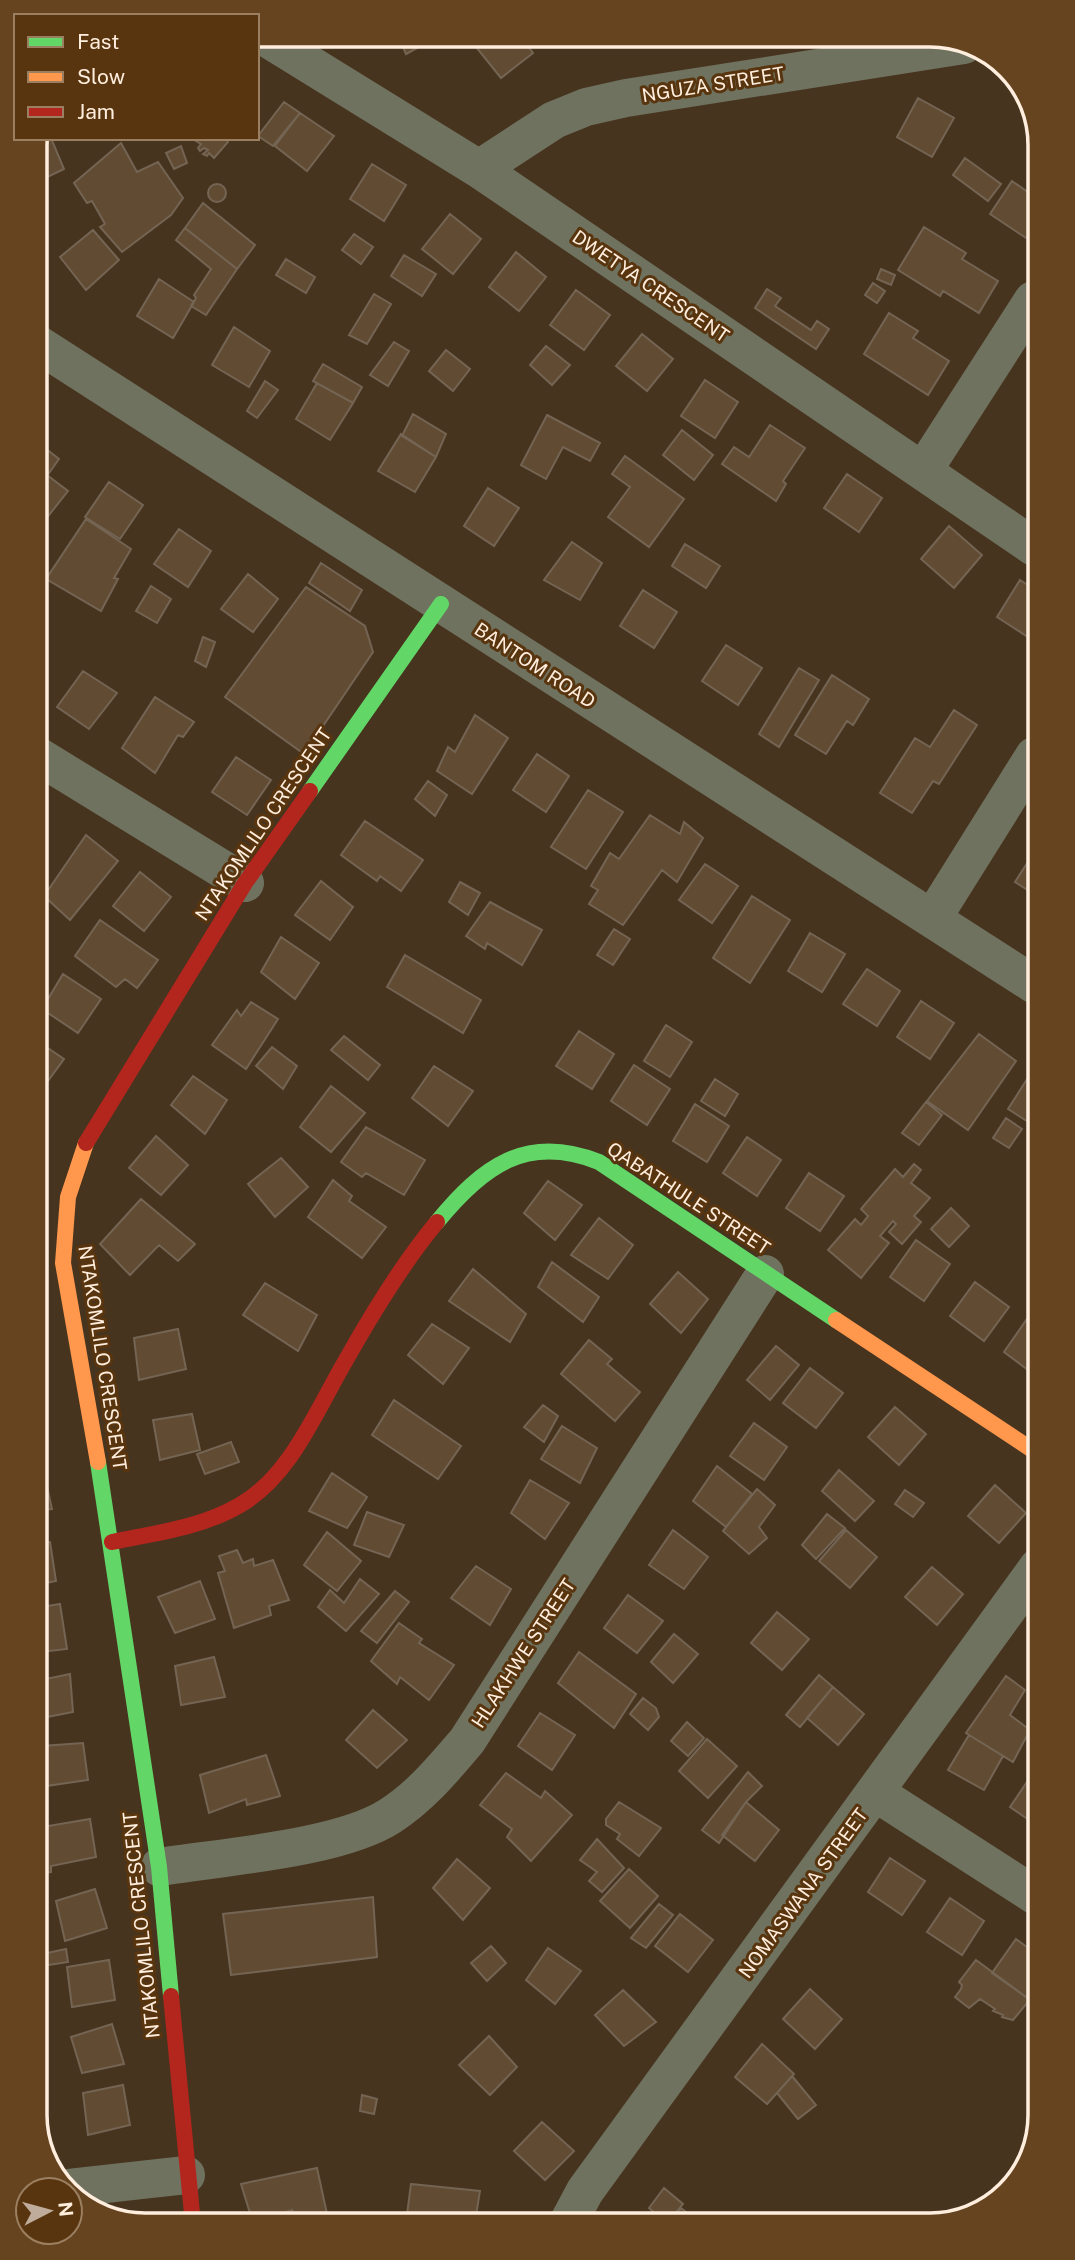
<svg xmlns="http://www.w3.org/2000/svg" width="1075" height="2260" font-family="'Public Sans',sans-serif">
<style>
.building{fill:#614c33;stroke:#746453;stroke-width:2}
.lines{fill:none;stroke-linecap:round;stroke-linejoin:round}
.street{stroke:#6f725f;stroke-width:38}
.fast{stroke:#63d668;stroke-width:16}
.slow{stroke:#ff974d;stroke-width:16}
.jam{stroke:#b3261e;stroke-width:16}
.labels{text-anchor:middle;stroke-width:6;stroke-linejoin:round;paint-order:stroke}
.street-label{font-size:19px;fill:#ffeddd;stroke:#58350e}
.rim{fill:none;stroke:#ffeddd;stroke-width:3.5}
</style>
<rect width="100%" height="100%" fill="#47341f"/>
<path class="building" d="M398,35H441L406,54Z
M481,35H520L533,53L501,78L472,42Z
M614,35H656L657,39L615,44Z
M918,98L954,118L932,157L897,137Z
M284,102L300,113L273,146L258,136Z
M300,113L334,136L307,171L275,146Z
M35,138H51L64,169L35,183Z
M191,138H225L228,142L214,158L209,153L207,156L203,154L208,150L204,148L200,151L198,148L201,144Z
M121,143L137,172L158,162L183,198L171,215L122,252L100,227L105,224L92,201L87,203L74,183Z
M181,146L187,163L174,169L166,153Z
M965,158L1001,184L988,201L953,175Z
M372,164L406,185L384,221L350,199Z
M1012,181L1032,195V230L1026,238L990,214Z
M208 193a9 9 0 1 1 18 0a9 9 0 1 1-18 0Z
M203,203L255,245L237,269L185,228Z
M450,214L481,239L453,274L422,249Z
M924,227L966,253L962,259L998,281L979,313L943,291L940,296L898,270Z
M185,228L237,269L206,315L191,306L196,298L194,295L211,269L176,240Z
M93,230L119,260L86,290L60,257Z
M354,234L373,247L361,264L342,250Z
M516,252L546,277L519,311L489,287Z
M404,255L436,274L422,296L391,276Z
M286,259L315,277L306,293L276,275Z
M881,269L895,275L891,285L877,279Z
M159,279L194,302L173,338L137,316Z
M873,283L885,291L877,303L865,295Z
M767,289L781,298L775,306L811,330L817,321L829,329L816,349L755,308Z
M576,290L610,315L584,350L550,325Z
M374,294L391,304L367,344L349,335Z
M889,313L918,331L913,338L949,361L928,395L864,354Z
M234,327L270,351L249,387L212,365Z
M642,334L673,359L647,391L616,366Z
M394,342L409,351L388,386L370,375Z
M546,346L570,365L552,385L530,365Z
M446,350L470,369L453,391L429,371Z
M323,364L362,387L353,403L313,381Z
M705,380L738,402L715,438L681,416Z
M265,381L278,390L257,418L247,411Z
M317,383L353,403L330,440L296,419Z
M413,414L446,434L436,457L402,436Z
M547,415L600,443L590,461L563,447L546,479L521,465Z
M770,425L805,448L783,481L786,484L776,501L722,464L734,447L749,457Z
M682,430L713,455L694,480L663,455Z
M401,434L436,457L415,492L378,471Z
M36,441L59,459L37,490Z
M625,456L684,499L649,547L608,517L630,487L612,474Z
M847,474L882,498L859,532L824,508Z
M47,475L68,491L38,529L37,490Z
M109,482L143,505L120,539L85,517Z
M488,488L519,508L494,546L464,526Z
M86,519L131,549L114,578L118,579L101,611L46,579Z
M949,526L982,555L954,588L921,559Z
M179,529L211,551L188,587L154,564Z
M572,542L602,563L580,600L544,580Z
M685,544L720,566L706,588L672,566Z
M321,563L362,590L350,611L309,583Z
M248,574L278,599L253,632L221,609Z
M1020,580L1034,589V634L1031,639L997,617Z
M151,586L171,599L157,623L136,611Z
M306,587L365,626L373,652L304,754L225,697Z
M643,590L677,612L654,648L620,626Z
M203,637L215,642L206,667L195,661Z
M726,645L762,668L738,705L702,681Z
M799,668L819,680L779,747L759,734Z
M83,671L117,693L89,729L57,707Z
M832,675L869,699L853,725L847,721L826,754L795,735Z
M155,697L194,722L183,737L178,735L155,773L122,748Z
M954,710L977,725L939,784L933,781L912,813L880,793L915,738L930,747Z
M475,715L508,738L472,794L437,771L448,747L455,752Z
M537,754L569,776L546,812L513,790Z
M236,757L271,780L247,815L212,792Z
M428,781L447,795L435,816L415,799Z
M588,790L623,812L586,869L551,847Z
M650,815L680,834L684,822L703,838L677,882L662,870L623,925L589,904L598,890L591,886L610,853L619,859Z
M365,821L423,860L401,891L380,876L377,881L341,855Z
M86,835L118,861L70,920L44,896Z
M1035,851V895L1015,882Z
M705,864L738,886L712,923L679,900Z
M140,872L171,897L144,931L113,906Z
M321,881L353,907L330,940L295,915Z
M460,882L480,893L468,915L449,902Z
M752,896L790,920L750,983L713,958Z
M490,902L542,930L522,965L487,943L485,949L466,936Z
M100,920L158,960L137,988L125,979L116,987L75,956Z
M614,929L630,939L613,965L597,955Z
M810,933L845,954L822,992L788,971Z
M281,937L319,963L295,999L261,972Z
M405,955L481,1000L463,1033L387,987Z
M867,969L900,991L877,1026L843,1004Z
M63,974L101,999L78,1033L42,1009Z
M921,1001L954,1023L930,1059L897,1037Z
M251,1002L278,1019L246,1069L212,1045L237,1010L241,1016Z
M666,1025L692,1042L670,1077L644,1061Z
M579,1031L614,1054L592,1089L556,1066Z
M979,1034L1016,1061L968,1130L927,1101Z
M344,1036L380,1065L368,1080L331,1050Z
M39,1042L64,1059L40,1092L39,1091Z
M272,1047L297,1066L283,1089L256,1066Z
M634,1065L670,1089L647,1125L611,1101Z
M434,1066L473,1091L448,1126L412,1098Z
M1031,1073L1036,1076V1127L1008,1109Z
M193,1076L227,1100L205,1134L171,1105Z
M715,1079L738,1094L725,1116L701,1101Z
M331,1086L365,1113L331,1152L300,1127Z
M926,1102L942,1115L919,1145L902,1133Z
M695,1104L729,1126L707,1162L673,1141Z
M1006,1118L1022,1129L1009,1148L993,1138Z
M366,1127L425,1160L404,1195L366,1173L362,1177L341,1162Z
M156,1136L188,1165L161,1195L129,1168Z
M747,1137L781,1160L757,1196L723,1173Z
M281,1158L308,1187L275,1217L248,1184Z
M914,1164L921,1170L911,1183L930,1198L914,1216L921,1222L902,1244L889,1232L896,1224L893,1221L880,1236L889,1243L861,1278L828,1250L855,1219L861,1225L868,1216L861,1209L895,1169L903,1177Z
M809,1173L844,1196L820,1231L786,1208Z
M333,1180L352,1196L349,1201L386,1227L362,1258L308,1217Z
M548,1181L582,1205L555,1240L524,1213Z
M141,1199L195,1244L178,1261L159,1245L130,1275L100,1244Z
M951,1208L969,1226L949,1247L931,1229Z
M599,1218L633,1245L608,1279L571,1255Z
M916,1240L950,1264L924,1301L890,1277Z
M552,1262L599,1297L583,1322L538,1287Z
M473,1269L526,1314L510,1342L449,1301Z
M678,1272L708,1299L681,1333L650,1304Z
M975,1282L1009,1307L984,1341L950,1316Z
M265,1283L317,1315L298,1351L243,1315Z
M1029,1316L1037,1322L1036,1376L1004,1352Z
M432,1324L469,1348L443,1384L408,1355Z
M178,1329L186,1369L139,1380L134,1338Z
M589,1340L612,1359L607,1364L640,1392L615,1421L561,1374Z
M776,1346L799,1365L770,1400L747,1380Z
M810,1368L843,1393L816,1428L783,1403Z
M394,1400L461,1446L438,1479L372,1435Z
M543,1405L558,1416L544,1442L524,1427Z
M895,1407L926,1434L899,1465L868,1437Z
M192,1414L200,1450L160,1460L153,1420Z
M754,1423L787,1447L764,1480L730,1456Z
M562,1426L597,1448L580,1483L541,1459Z
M231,1442L239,1462L205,1474L197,1454Z
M717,1466L752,1494L726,1527L693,1501Z
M43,1469L52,1509L41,1510V1470Z
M839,1470L874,1501L855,1521L822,1491Z
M332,1473L367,1497L347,1528L309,1511Z
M530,1480L569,1503L545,1539L511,1513Z
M995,1485L1026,1513L999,1543L968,1516Z
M757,1489L775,1505L759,1527L767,1538L749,1554L723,1531Z
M905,1490L924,1503L913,1517L895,1504Z
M367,1512L404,1525L389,1557L354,1545Z
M827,1514L845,1528L816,1559L802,1545Z
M673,1530L708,1557L684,1589L649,1565Z
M846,1530L877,1557L850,1588L819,1561Z
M327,1532L361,1561L337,1591L304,1565Z
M50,1542L56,1581L41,1584V1543Z
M237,1550L243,1563L253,1559L254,1566L273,1560L289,1600L269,1606L271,1615L234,1628L218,1573L225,1571L219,1556Z
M476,1566L511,1589L490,1625L451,1598Z
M932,1567L963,1594L937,1625L905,1597Z
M360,1579L379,1594L346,1631L318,1607L330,1590L344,1603Z
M200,1581L215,1619L175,1633L158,1597Z
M395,1591L409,1602L377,1643L361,1631Z
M628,1595L663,1621L637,1653L604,1628Z
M60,1604L67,1649L41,1652V1607Z
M777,1612L809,1639L782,1670L751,1643Z
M399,1623L422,1639L419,1643L454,1665L429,1700L400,1677L397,1684L371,1661Z
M674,1634L698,1654L673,1683L651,1662Z
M579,1652L636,1694L614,1728L558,1683Z
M214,1657L225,1697L181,1705L175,1666Z
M70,1674L73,1712L42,1718L41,1680Z
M819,1675L833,1687L800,1727L786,1715Z
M1006,1676L1025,1690L1010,1715L1030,1730L1013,1762L966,1733Z
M833,1687L864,1714L838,1745L807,1718Z
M643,1698L656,1708L659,1717L648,1730L630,1714Z
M373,1710L407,1740L377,1768L346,1740Z
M540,1713L575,1735L552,1770L518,1746Z
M687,1722L704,1738L688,1756L671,1741Z
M969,1735L1003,1756L984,1790L948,1770Z
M707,1739L737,1766L708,1798L679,1771Z
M83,1743L88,1780L46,1786L42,1746Z
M266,1755L280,1796L247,1805L246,1799L209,1813L200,1775Z
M748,1772L762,1786L746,1802L719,1843L702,1830Z
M506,1773L541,1798L545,1791L572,1815L531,1861L507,1837L512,1829L480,1805Z
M1033,1773L1039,1778V1827L1010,1807Z
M619,1802L661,1828L639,1856L617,1839L620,1834L606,1825V1819Z
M746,1802L779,1830L755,1861L722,1835Z
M90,1819L96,1857L51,1866V1872L42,1873V1827Z
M597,1839L624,1868L602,1892L589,1881L597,1872L580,1860Z
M890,1858L925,1881L902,1915L868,1892Z
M457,1859L490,1888L463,1920L433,1888Z
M629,1869L658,1896L630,1928L600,1901Z
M95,1889L107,1928L65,1941L56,1901Z
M373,1897L377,1957L231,1975L223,1914Z
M950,1898L984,1921L962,1955L927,1932Z
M659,1904L673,1915L646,1948L631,1938Z
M680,1914L713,1940L688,1972L655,1946Z
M1016,1939L1039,1956V1978L1026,1997L992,1973Z
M491,1946L506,1963L487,1981L471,1963Z
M548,1948L581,1971L555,2004L526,1980Z
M66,1949L68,1962L42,1966V1954Z
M109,1960L115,2000L72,2007L67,1967Z
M976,1960L1026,1997L1029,1993L1032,1997L1013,2020L1002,2017L1003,2015L993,2011L995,2009L980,1999L969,2008L955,1997L961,1989L962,1985L959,1982Z
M810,1989L842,2019L815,2049L783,2019Z
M623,1990L656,2022L624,2046L595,2015Z
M112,2024L124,2064L82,2073L71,2037Z
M489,2036L517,2067L490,2095L459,2065Z
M762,2044L794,2074L767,2104L735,2077Z
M792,2076L816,2105L798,2119L777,2093Z
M123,2085L130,2125L88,2135L83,2093Z
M362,2095L377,2099L374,2114L360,2111Z
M542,2122L574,2151L545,2180L514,2151Z
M317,2168L329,2223H295L292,2210L253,2223L241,2184Z
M411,2184L480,2191L475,2222H406Z
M664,2188L683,2204L670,2220H663L649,2208Z
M681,2208L695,2219L673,2220Z"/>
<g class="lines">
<path class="street" d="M262,35L479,169L1034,547
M479,169L554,120L586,107L626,98L964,45
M36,343L1035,985
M923,471L1033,300
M38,756L245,883
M932,919L1034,756
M876,1793L1039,1898
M159,1867C221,1857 339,1849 390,1816C421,1796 443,1769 467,1741L765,1274
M69,2188L186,2175
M569,2221L585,2191L1038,1567"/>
<path class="fast" d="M310,791L441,604
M437,1222C482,1167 526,1133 599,1162L836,1320
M98,1462L159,1867L171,1996"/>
<path class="slow" d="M86,1143L68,1197L63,1263L98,1462
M836,1320L1037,1453"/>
<path class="jam" d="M86,1143L245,883L310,791
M112,1542C155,1533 201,1528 240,1505C291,1476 317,1409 346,1360C373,1312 402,1264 437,1222
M171,1996L193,2224"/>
</g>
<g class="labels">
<g class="street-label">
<text transform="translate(713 84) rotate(-9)" y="7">NGUZA STREET</text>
<text transform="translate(651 286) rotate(34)" y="7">DWETYA CRESCENT</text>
<text transform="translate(535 665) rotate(33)" y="7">BANTOM ROAD</text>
<text transform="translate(263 824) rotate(-56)" y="7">NTAKOMLILO CRESCENT</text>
<text transform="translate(689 1198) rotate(33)" y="7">QABATHULE STREET</text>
<text transform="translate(103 1358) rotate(81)" y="7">NTAKOMLILO CRESCENT</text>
<text transform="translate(523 1653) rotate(-57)" y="7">HLAKHWE STREET</text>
<text transform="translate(803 1893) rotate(-54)" y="7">NOMASWANA STREET</text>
<text transform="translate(141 1925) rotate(-96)" y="7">NTAKOMLILO CRESCENT</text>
</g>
</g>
<path d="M0 0H1075V2260H0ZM145 47H930A98 98 0 0 1 1028 145V2115A98 98 0 0 1 930 2213H145A98 98 0 0 1 47 2115V145A98 98 0 0 1 145 47Z" fill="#65441f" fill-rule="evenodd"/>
<path class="rim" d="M145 47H930A98 98 0 0 1 1028 145V2115A98 98 0 0 1 930 2213H145A98 98 0 0 1 47 2115V145A98 98 0 0 1 145 47Z"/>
<rect x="14" y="14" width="245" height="126" fill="#58350e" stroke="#9b7f61" stroke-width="2"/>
<rect x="28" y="37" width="35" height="10" fill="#63d668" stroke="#9b7f61" stroke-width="2"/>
<text x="77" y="49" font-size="21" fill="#ffeddd">Fast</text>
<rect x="28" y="72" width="35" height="10" fill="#ff974d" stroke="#9b7f61" stroke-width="2"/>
<text x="77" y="84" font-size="21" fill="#ffeddd">Slow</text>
<rect x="28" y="107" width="35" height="10" fill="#b3261e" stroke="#9b7f61" stroke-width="2"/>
<text x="77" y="119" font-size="21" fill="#ffeddd">Jam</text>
<g transform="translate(49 2211) rotate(84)"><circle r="33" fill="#58350e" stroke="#9b7f61" stroke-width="2"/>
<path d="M0-5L12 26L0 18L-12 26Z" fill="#bfac9a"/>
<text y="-10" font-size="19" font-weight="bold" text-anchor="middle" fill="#ffeddd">N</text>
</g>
</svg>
